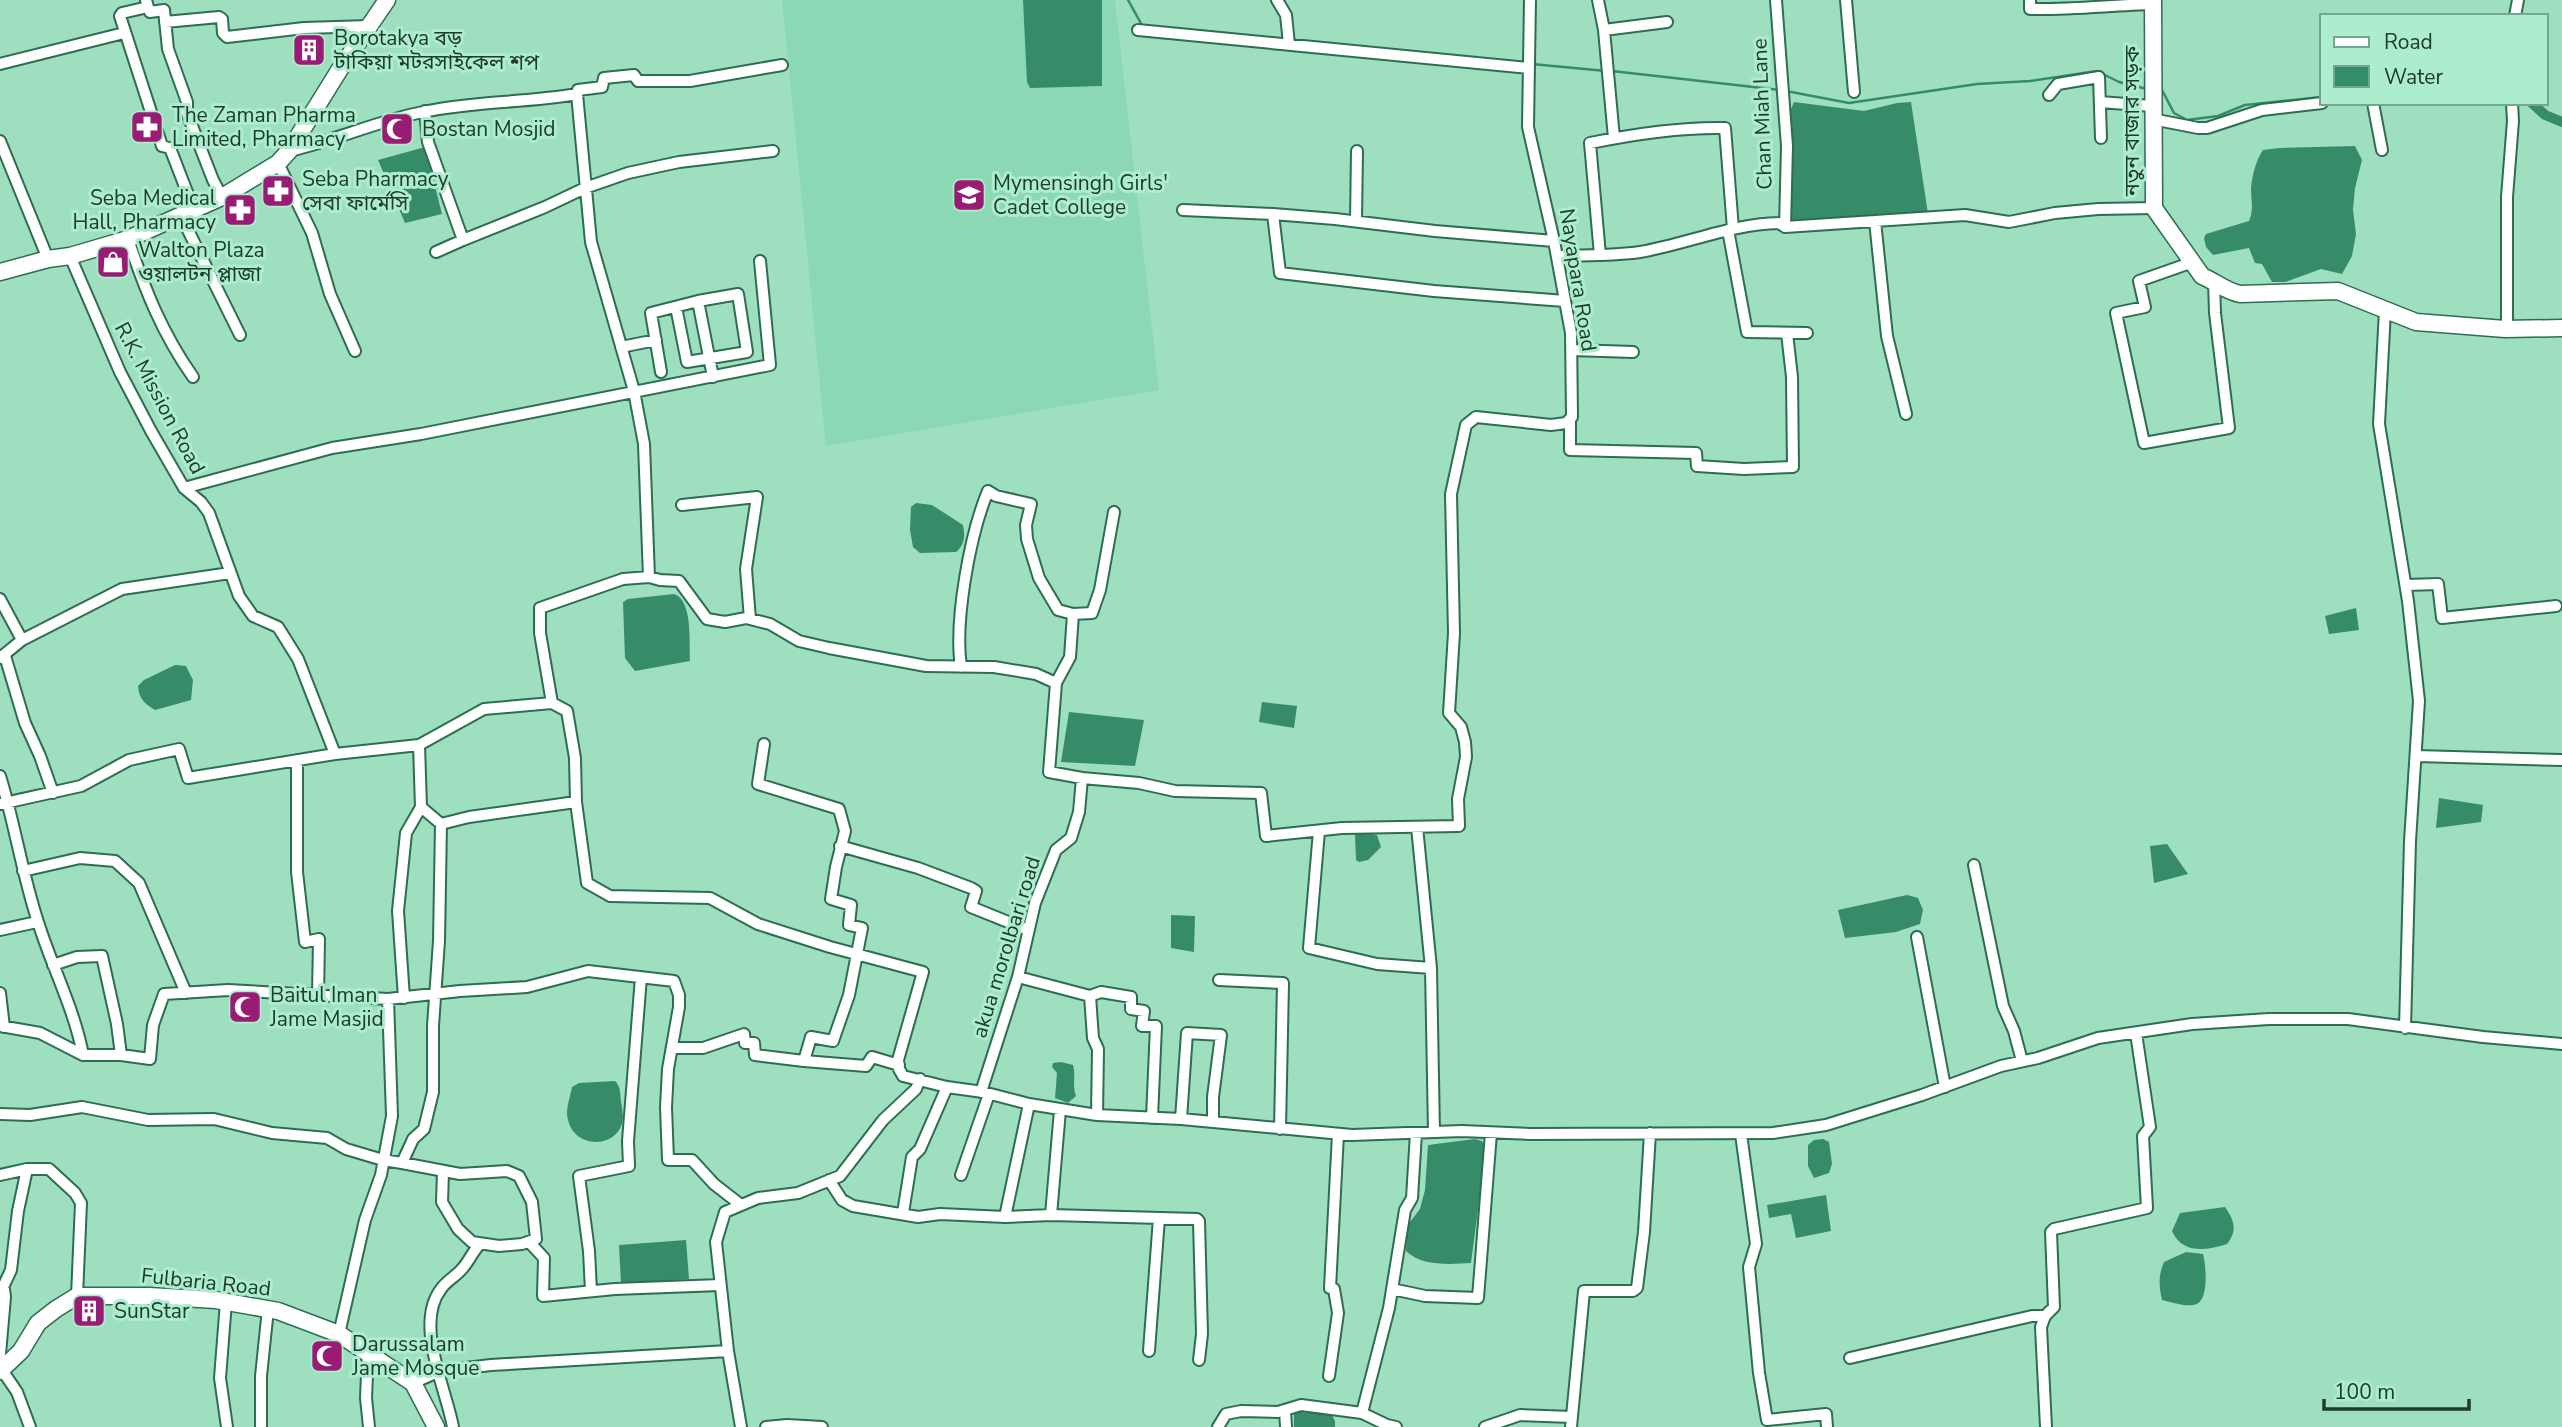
<svg xmlns="http://www.w3.org/2000/svg" width="2562" height="1427" font-family="'Nunito Sans','Noto Sans Bengali',sans-serif">
<style>
.built{fill:#8dd8b4}
.water{fill:#368c68}
.lines{fill:none;stroke-linecap:round;stroke-linejoin:round}
.stream{stroke:#368c68;stroke-width:2.5}
.canal{stroke:#368c68;stroke-width:10}
.street-casing{stroke:#2d6d52;stroke-width:14}
.secondary-casing{stroke:#2d6d52;stroke-width:19}
.street{stroke:#fff;stroke-width:10}
.secondary{stroke:#fff;stroke-width:16}
.labels{text-anchor:middle;stroke-width:6;stroke-linejoin:round;paint-order:stroke}
.poi-label{font-size:21px;fill:#203b2e;stroke:#abedcc;text-anchor:start}
.street-label{font-size:21px;fill:#203b2e;stroke:#abedcc}
</style>
<rect width="100%" height="100%" fill="#9edfbf"/>
<path class="built" d="M782,0H1115L1159,390L826,446Z"/>
<path class="water" d="M1023,0H1102V86L1030,88L1027,82Z
M1794,102L1864,111L1897,103L1911,102L1928,214L1791,220V109Z
M2355,146L2362,160L2355,188L2353,210L2356,234L2352,256L2342,274L2321,269L2285,282H2272L2262,264L2255,263L2249,248L2213,255L2206,247L2204,238L2206,234L2249,221C2254,210 2251,199 2251,188C2252,176 2256,160 2263,150L2279,148Z
M425,147L442,214L405,223L378,160Z
M916,503L932,505L963,525C965,535 965,545 956,552L920,553L913,547L910,530L911,507Z
M674,594C693,600 689,643 690,661L635,671L625,658L623,602L628,599Z
M2356,608L2359,630L2329,634L2325,616Z
M175,665L186,666L193,680L191,700L155,710C145,704 139,699 138,686L144,680Z
M1262,702L1297,706L1294,728L1259,722Z
M1069,712L1144,720L1135,766L1061,762Z
M2439,798L2483,805L2481,822L2436,828Z
M1361,832L1377,835L1381,847L1368,860L1359,862L1356,860L1355,835Z
M2167,844L2188,874L2154,883L2150,846Z
M1907,895L1918,898L1923,910L1920,924L1896,932L1845,938L1838,910Z
M1171,915L1195,916L1194,952L1171,948Z
M1061,1062L1073,1065C1076,1075 1072,1086 1076,1096L1068,1103L1055,1098L1057,1073L1052,1067L1053,1063Z
M615,1081C621,1087 620,1093 621,1102C622,1108 624,1117 622,1124C613,1150 574,1147 568,1120C565,1110 570,1098 572,1087L579,1083Z
M1475,1139L1482,1141L1486,1148L1471,1263C1451,1264 1422,1267 1406,1251L1407,1226L1420,1209L1425,1190L1428,1145Z
M1823,1139L1829,1142L1832,1164L1829,1173L1814,1178L1808,1166V1145L1814,1140Z
M1826,1195L1831,1231L1796,1238L1791,1214L1769,1218L1767,1205Z
M2225,1207C2234,1220 2238,1230 2227,1244C2206,1251 2182,1254 2172,1231L2180,1213Z
M686,1240L689,1279L621,1284L619,1245Z
M2186,1252L2203,1254C2206,1265 2209,1298 2197,1304C2188,1308 2171,1302 2162,1300C2159,1286 2158,1276 2164,1262Z
M1300,1412L1332,1415L1335,1421V1427H1294V1414Z"/>
<g class="lines">
<path class="stream" d="M1128,0L1143,27
M1292,40L1435,54
M1532,64L1606,71
M1612,71L1780,90
M2162,90L2174,113L2187,120L2218,116L2245,105L2322,97
M1786,91L1849,103L1977,84L2030,81L2097,71L2119,82L2147,89"/>
<path class="canal" d="M2532,103L2545,115L2562,122"/>
<defs>
<path id="street" d="M146,0L148,7L122,13L120,16L162,146L170,148L194,210
M1277,0L1286,15L1289,44
M1598,0L1604,30L1614,138
M1776,0L1787,146L1785,227
M1846,0L1854,92
M2030,0V9C2071,10 2112,5 2153,4
M148,7L150,12L164,10L168,49L187,102V113L213,180L222,197
M2515,16L2518,0
M165,22L219,17L222,19L223,33L227,37L304,28L369,26
M1138,30L1528,68
M1604,30L1667,22
M0,64L124,33
M577,94L578,90L602,87L604,78L634,75L638,81H690L782,65
M2049,95L2058,84L2099,77L2101,138
M2100,102L2152,106
M2373,103L2382,150
M425,111L428,142L463,240L436,252
M2152,119L2198,128H2207L2262,110L2322,103
M0,141L48,259
M289,151C334,141 377,121 423,112C473,101 526,103 577,94L591,242L634,391L644,444L649,577L623,579L540,608V633L552,703
M278,163L312,233L330,294L355,351
M1183,210L1273,214L1280,273L1434,291L1565,301
M1273,214L1335,219L1435,231L1554,241
M181,216L240,335
M1356,221L1357,151
M1875,221L1887,336L1906,414
M1728,230L1747,332L1807,333
M128,239C145,290 162,333 193,377
M463,240L545,207L585,188L628,173L679,162L773,151
M1600,255L1590,143C1634,134 1680,127 1725,128L1733,229
M70,256L120,372L151,431L184,488L201,502L209,513L239,596L253,616L278,627L298,659L335,754L419,745L484,709L552,703L567,711L575,758L576,802L587,883L610,896L710,898L758,924L830,947L923,972L898,1060L899,1069L903,1076L947,1087L983,1092L1029,1104L1097,1115L1181,1119L1352,1135L1462,1131L1531,1134L1773,1133L1826,1125L1922,1095L2001,1066L2038,1058L2098,1038L2192,1024L2269,1019H2348L2483,1037L2562,1044
M1557,256C1584,255 1613,256 1640,252C1687,244 1731,224 1779,223L1785,227L1965,215L2009,222L2055,213L2098,209L2154,208
M2193,262L2139,281L2145,307L2116,313L2144,443L2229,428L2215,313L2214,281
M676,307L687,362L747,352L738,294L698,301
M2385,310L2379,424L2408,601L2419,701L2410,841L2405,1028
M2507,329V197L2513,121L2512,103
M621,347L656,340
M1572,350L1633,352
M661,372L651,313L698,301L713,377
M1570,421V450L1696,453L1697,466L1744,469L1793,467L1792,377L1787,333
M184,488L332,448L421,434L770,365L760,261
M682,505L757,497L746,569L750,619
M649,577L660,580L679,581L707,619L725,622L746,618L770,624L799,641L829,648L926,666L994,667L1036,674L1056,683L1049,772L1082,778L1139,783L1175,791L1261,793L1266,836L1342,828L1459,826L1458,799L1466,757L1465,742L1461,727L1449,713L1454,633L1451,494L1466,425L1476,417L1551,425L1566,423L1572,417L1571,333L1554,241L1528,127L1530,0
M2406,585L2438,584L2442,618L2556,606
M0,599L22,640
M5,656L25,723L40,756L53,793
M0,658L22,640L122,589L230,573
M961,667C954,621 970,534 988,491L996,496L1031,504L1026,525L1027,539L1039,578L1058,610L1073,614
M1056,683L1070,657L1073,614L1092,613L1100,590L1114,512
M419,745L421,807L441,824
M2416,756L2562,760
M297,760V872L305,942L319,939L318,996
M0,776C15,824 22,874 38,922C52,967 74,1008 83,1055
M0,804L81,786L129,760L179,749L188,778L335,754
M1417,827L1431,968L1434,1132
M1319,831L1309,948L1377,964L1431,968
M840,846L918,868L971,888L976,891L971,907L1028,930
M1974,865L2003,1006L2014,1031L2022,1061
M23,871L80,858L115,861L139,883L186,993
M0,930L37,922
M1917,937L1945,1087
M53,965L77,957L102,956L117,1024L121,1055
M1018,977L1090,996L1101,992L1131,997V1009L1144,1011L1142,1026H1156L1152,1118
M1219,980L1283,983L1280,1129
M0,993L4,1027
M1090,996L1093,1038L1098,1049L1097,1115
M404,998L398,911L406,833L421,807
M0,1026L40,1033L83,1055H121L150,1059L153,1025L164,994L228,990L388,999L460,991L527,987L588,971L674,981L679,995V1007L668,1069L666,1107L668,1160H692L714,1184L741,1205
M673,1048H703L744,1034L745,1043H754L755,1055L804,1061L811,1037L833,1041L849,995L862,928L849,925L851,905L831,899L836,867L845,831L839,809L758,784L764,744
M804,1061L866,1066L872,1057L899,1065
M981,1092L1018,977L1035,903L1056,850L1071,838L1079,812L1082,778
M0,1114L30,1115L82,1107L148,1120L214,1119L272,1133L327,1138L346,1149L383,1160L402,1163L413,1139L424,1129L433,1092V1026L439,941L441,824L469,817L576,802
M1181,1119L1187,1033L1221,1035L1213,1097V1122
M1741,1134L1756,1244L1749,1267L1759,1373L1767,1420L1826,1414L1827,1427
M402,1163L460,1174L507,1171L519,1176L532,1202L536,1239L522,1244L499,1246L472,1242L458,1229L442,1202L443,1172
M0,1175L27,1169H49L75,1193L81,1203L77,1296
M961,1175L989,1094
M829,1180L842,1200L853,1206L918,1217L940,1214L1005,1217L1051,1215L1197,1219L1199,1221L1202,1334L1199,1360
M903,1213L912,1157L920,1149L947,1087
M1051,1215L1060,1110
M1005,1217L1029,1104
M529,1242L544,1258L543,1296L615,1289L720,1285
M0,1287L4,1289L5,1297L0,1354
M3,1287L11,1270L18,1211L27,1169
M1392,1289L1425,1296L1478,1298L1491,1133
M591,1291L589,1251L579,1176L629,1166L628,1141L641,977
M226,1302L220,1378L227,1427
M339,1334L365,1220L381,1175L392,1116L388,999
M1149,1351L1159,1218
M368,1352L366,1398L369,1427
M0,1357L2,1370L17,1392L30,1427
M1850,1358L2032,1316H2045
M1329,1376L1338,1313L1334,1289L1330,1288L1338,1134
M413,1383L440,1371L491,1365L728,1351
M1285,1410L1286,1427
M1362,1413L1387,1425L1396,1427
M261,1427V1376L268,1309
M453,1427C446,1388 414,1324 441,1289C446,1281 455,1277 461,1270C469,1262 472,1252 480,1244
M741,1427L728,1351L716,1242L725,1212L758,1198L798,1193L840,1176L883,1120L916,1089L920,1079
M766,1427L787,1425L822,1427
M1218,1427L1226,1414L1241,1411L1278,1412L1301,1405L1362,1413L1389,1308L1405,1210L1412,1198L1416,1133
M1485,1427L1520,1415L1572,1417
M1571,1427L1584,1291H1633L1637,1288L1644,1232L1650,1133
M2046,1427L2041,1327L2045,1316L2054,1307L2051,1232L2054,1229L2147,1208L2143,1136L2150,1127L2136,1033"/>
<path id="secondary" d="M2153,0L2154,208L2202,276C2216,282 2225,291 2240,294L2338,291L2416,322L2505,329L2562,328
M0,272L48,259L70,256L128,239L222,197L278,163L289,151L340,69L387,0
M0,1371L21,1351L38,1323L56,1309L77,1296H149L216,1300L278,1311L339,1334L413,1383L436,1427"/>
</defs>
<use href="#street" class="street-casing"/>
<use href="#secondary" class="secondary-casing"/>
<use href="#street" class="street"/>
<use href="#secondary" class="secondary"/>
</g>
<defs>
<symbol id="building-square" viewBox="-11 -11 22 22"><rect x="-9" y="-9" width="18" height="18" rx="4" fill="#981c74" stroke="#abedcc"/><path d="M-4-6H4V6H1V3H-1V6H-4ZM-2.5-4.3h1.7v1.8h-1.7ZM.8-4.3h1.7v1.8H.8ZM-2.5-1h1.7V.8h-1.7ZM.8-1h1.7V.8H.8Z" fill="#fff"/></symbol>
<symbol id="pharmacy-square" viewBox="-11 -11 22 22"><rect x="-9" y="-9" width="18" height="18" rx="4" fill="#981c74" stroke="#abedcc"/><path d="M-2-6h4v4h4v4h-4v4h-4v-4h-4v-4h4Z" fill="#fff"/></symbol>
<symbol id="mosque-square" viewBox="-11 -11 22 22"><rect x="-9" y="-9" width="18" height="18" rx="4" fill="#981c74" stroke="#abedcc"/><path d="M3.5-4.9A6 6 0 1 0 3.5 4.9A5 5 0 1 1 3.5-4.9Z" fill="#fff"/></symbol>
<symbol id="university-square" viewBox="-11 -11 22 22"><rect x="-9" y="-9" width="18" height="18" rx="4" fill="#981c74" stroke="#abedcc"/><path d="M0-5L7-2L0 1L-7-2ZM-4 1L0 2.5L4 1V4Q0 6-4 4Z" fill="#fff"/></symbol>
<symbol id="shop-square" viewBox="-11 -11 22 22"><rect x="-9" y="-9" width="18" height="18" rx="4" fill="#981c74" stroke="#abedcc"/><path d="M-5-2.5h2.3a2.7 3.5 0 0 1 5.4 0H5L5.5 6h-11ZM-1.5-2.5h3a1.5 2.3 0 0 0-3 0Z" fill="#fff"/></symbol>
</defs>
<g fill-rule="evenodd">
<use href="#building-square" x="290" y="31" width="38" height="38"/>
<use href="#pharmacy-square" x="128" y="108" width="38" height="38"/>
<use href="#mosque-square" x="378" y="110" width="38" height="38"/>
<use href="#pharmacy-square" x="259" y="172" width="38" height="38"/>
<use href="#university-square" x="950" y="176" width="38" height="38"/>
<use href="#pharmacy-square" x="221" y="191" width="38" height="38"/>
<use href="#shop-square" x="94" y="243" width="38" height="38"/>
<use href="#mosque-square" x="226" y="988" width="38" height="38"/>
<use href="#building-square" x="70" y="1292" width="38" height="38"/>
<use href="#mosque-square" x="308" y="1337" width="38" height="38"/>
</g>
<g class="labels">
<g class="poi-label">
<text x="334" y="45">Borotakya বড়<tspan x="334" dy="24">টাকিয়া মটরসাইকেল শপ</tspan></text>
<text x="172" y="122">The Zaman Pharma<tspan x="172" dy="24">Limited, Pharmacy</tspan></text>
<text x="422" y="136">Bostan Mosjid</text>
<text x="302" y="186">Seba Pharmacy<tspan x="302" dy="24">সেবা ফার্মেসি</tspan></text>
<text x="993" y="190">Mymensingh Girls'<tspan x="993" dy="24">Cadet College</tspan></text>
<text x="216" y="205" text-anchor="end">Seba Medical<tspan x="216" dy="24">Hall, Pharmacy</tspan></text>
<text x="138" y="257">Walton Plaza<tspan x="138" dy="24">ওয়ালটন প্লাজা</tspan></text>
<text x="270" y="1002">Baitul Iman<tspan x="270" dy="24">Jame Masjid</tspan></text>
<text x="114" y="1318">SunStar</text>
<text x="352" y="1351">Darussalam<tspan x="352" dy="24">Jame Mosque</tspan></text>
</g>
<g class="street-label">
<text transform="translate(1762 114) rotate(-92)" y="7">Chan Miah Lane</text>
<text transform="translate(2132 121) rotate(-90)" y="7">নতুন বাজার সড়ক</text>
<text transform="translate(1578 280) rotate(81)" y="7">Nayapara Road</text>
<text transform="translate(160 398) rotate(62)" y="7">R.K. Mission Road</text>
<text transform="translate(1006 947) rotate(-73)" y="7">akua morolbari road</text>
<text transform="translate(206 1282) rotate(6)" y="7">Fulbaria Road</text>
</g>
</g>
<rect x="2320" y="14" width="228" height="91" fill="#abedcc" stroke="#73a68d" stroke-width="2"/>
<rect x="2334" y="37" width="35" height="10" fill="#ffffff" stroke="#73a68d" stroke-width="2"/>
<text x="2384" y="49" font-size="21" fill="#203b2e">Road</text>
<rect x="2334" y="66" width="35" height="21" fill="#368c68" stroke="#73a68d" stroke-width="2"/>
<text x="2384" y="84" font-size="21" fill="#203b2e">Water</text>
<path d="M2324 1399v10h145v-10" fill="none" stroke="#203b2e" stroke-width="3.5"/>
<text x="2334" y="1399" font-size="21" fill="#203b2e" stroke="#abedcc" stroke-width="5" paint-order="stroke">100 m</text>
</svg>
